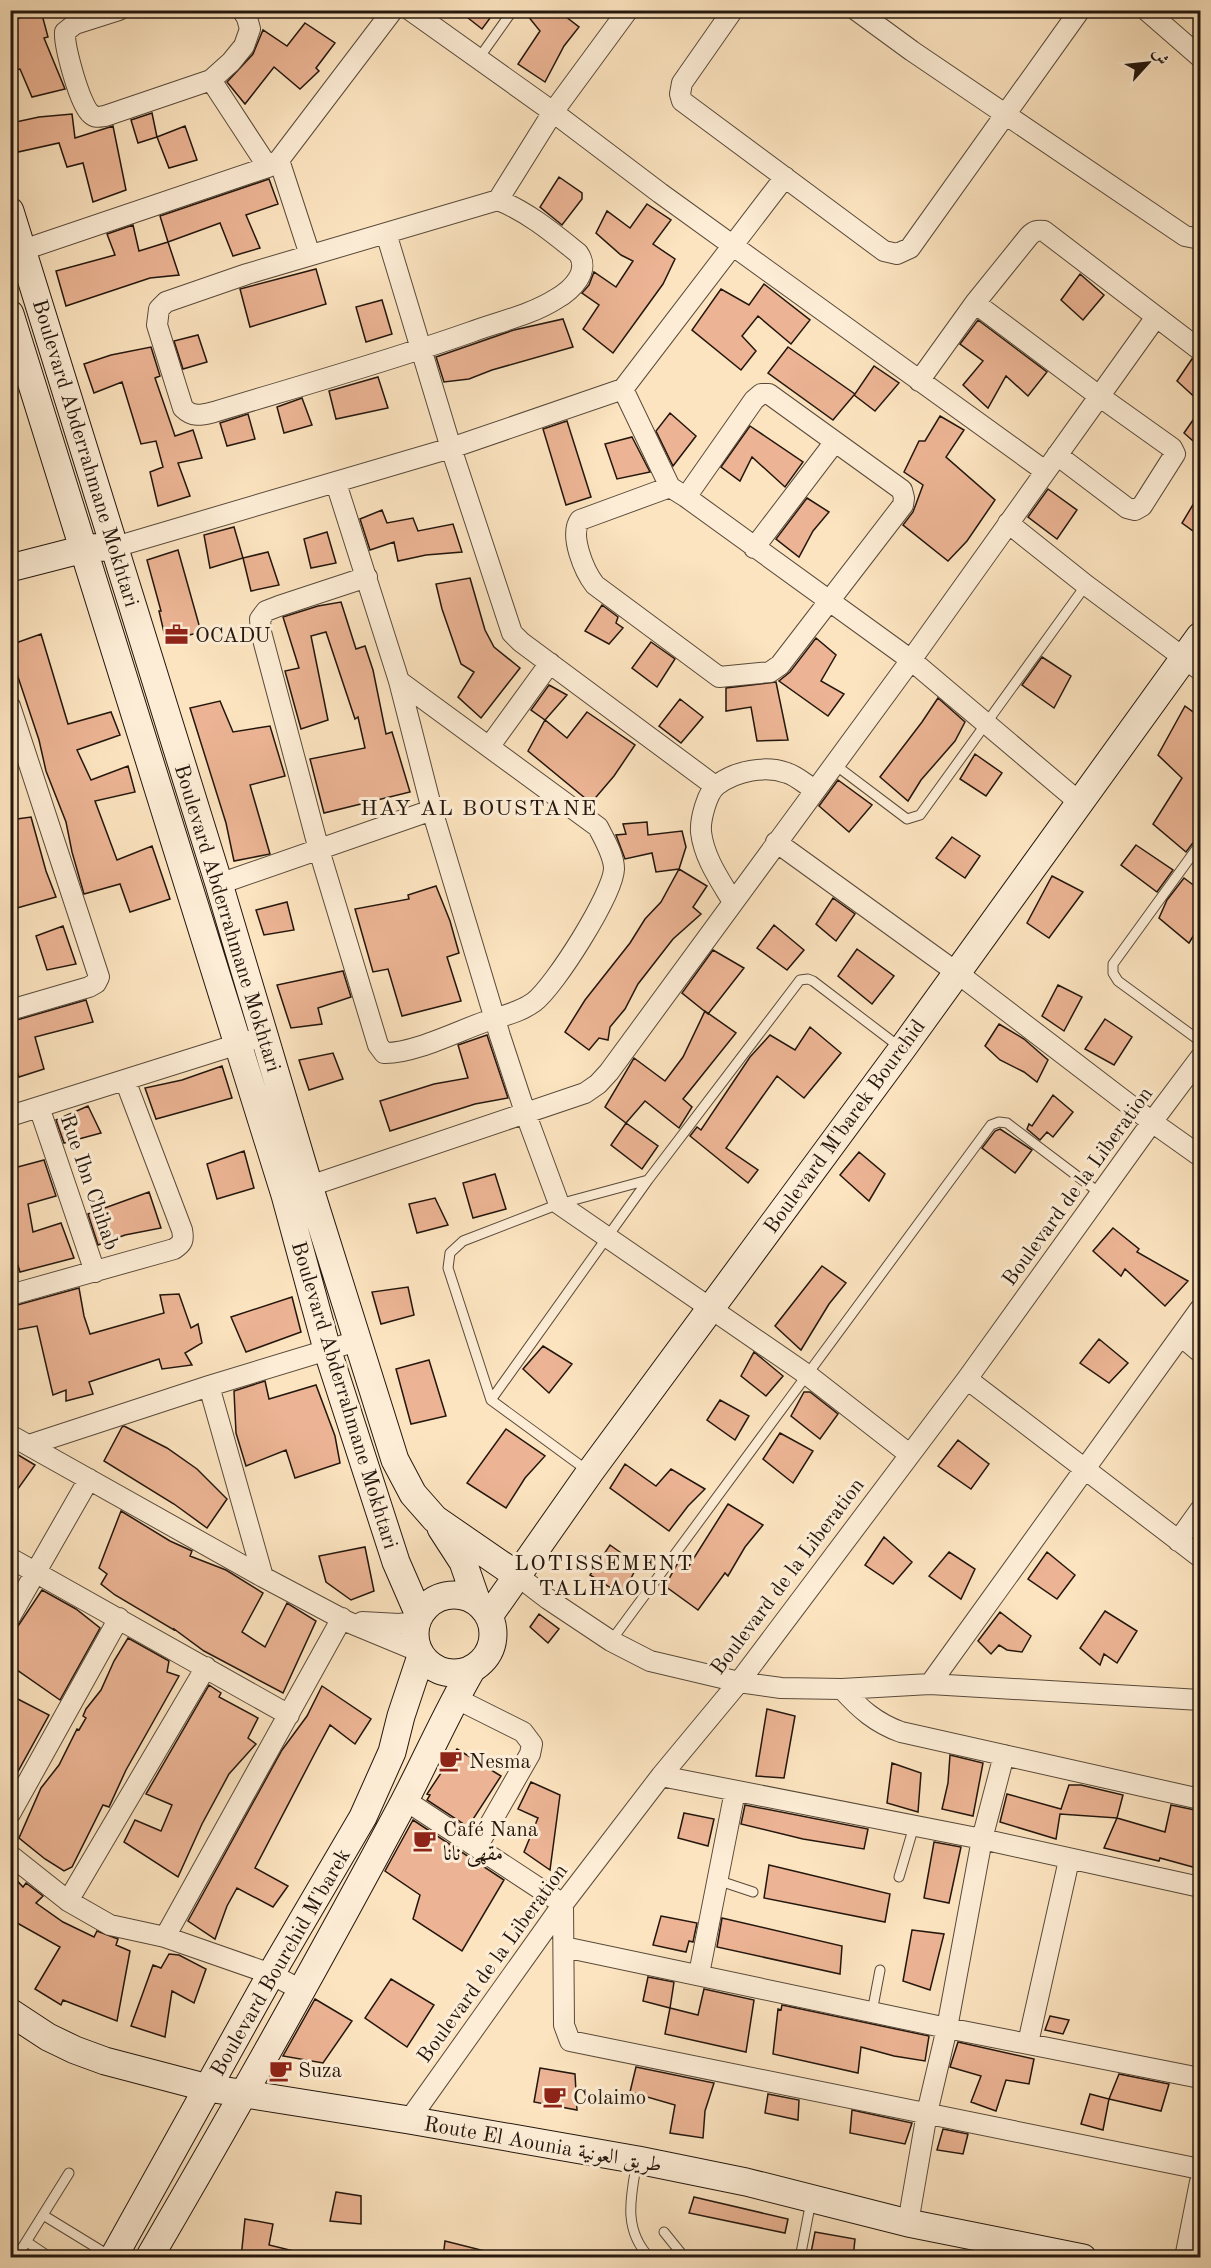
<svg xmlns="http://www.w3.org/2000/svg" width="1211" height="2268" font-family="'Old Standard TT',Amiri,serif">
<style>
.building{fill:#ecb494;stroke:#23160d;stroke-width:1.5}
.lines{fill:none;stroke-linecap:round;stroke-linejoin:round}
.lane-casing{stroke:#594a3a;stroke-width:11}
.street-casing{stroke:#594a3a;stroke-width:22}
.secondary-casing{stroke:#23160d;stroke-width:29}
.lane{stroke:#fdedd6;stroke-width:9}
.street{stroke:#fdedd6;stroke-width:20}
.secondary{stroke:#fdedd6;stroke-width:27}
.labels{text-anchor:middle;stroke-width:6;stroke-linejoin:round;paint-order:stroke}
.street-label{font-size:21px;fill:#23160d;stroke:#fdedd6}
.poi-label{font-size:21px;fill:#23160d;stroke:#fdedd6;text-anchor:start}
.neighbourhood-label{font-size:22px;letter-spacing:1.5px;fill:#23160d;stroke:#fdedd6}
</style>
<rect width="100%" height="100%" fill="#fce4c0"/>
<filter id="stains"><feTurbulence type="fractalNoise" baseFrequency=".00333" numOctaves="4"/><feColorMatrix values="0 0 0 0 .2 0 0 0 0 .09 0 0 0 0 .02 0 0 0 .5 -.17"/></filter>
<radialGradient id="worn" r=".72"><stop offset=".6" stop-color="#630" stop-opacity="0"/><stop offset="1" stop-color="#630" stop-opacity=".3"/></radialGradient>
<path class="building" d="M458,10H496L482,29Z
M523,10H557L579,27L564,46L545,82L518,64L540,31Z
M41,11L48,37L44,38L65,89L32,97L20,69L10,71V21Z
M305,23L335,43L316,68L319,71L300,89L274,67L245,104L227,82L253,54L263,30L287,46Z
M152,113L157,137L138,143L131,120Z
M72,114L75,138L113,126L126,190L93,202L83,163L67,167L59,143L18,152L11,123L39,117Z
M185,126L197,160L169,168L157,137Z
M559,177L582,193V199L562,225L540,207Z
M269,179L278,204L246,215L260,248L233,256L220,223L168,242L160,216Z
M647,204L671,220L653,244L675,259L663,284L613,353L583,329L599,305L582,293L589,285L594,272L616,287L633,261L621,255L596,233L607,211L630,228Z
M133,225L139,251L168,242L179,275L150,278L66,306L56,271L115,255L107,234Z
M316,269L326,304L250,327L240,289Z
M1080,274L1104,295L1083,320L1061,300Z
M764,284L810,320L791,344L758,316L742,336L756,351L741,370L692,330L721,289L749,305Z
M382,300L392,334L366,342L356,307Z
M563,319L573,347L492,370L469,379L444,382L436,357L514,330Z
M978,320L1047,372L1028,396L1006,376L988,408L963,385L983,361L960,344Z
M198,335L207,362L183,369L174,341Z
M151,347L160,376L155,378L175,436L193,430L202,458L178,463L190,496L158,506L150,472L163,467L156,441L141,444L122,382L94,393L84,364L111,355Z
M788,347L855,394L874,366L899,383L875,411L854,395L833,420L768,373Z
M1192,359L1200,362V402L1177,381Z
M378,377L388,408L336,419L329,391Z
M302,398L312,425L284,433L277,407Z
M1200,410V447L1184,433Z
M670,413L696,436L673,466L656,431Z
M248,414L255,439L227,446L220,423Z
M940,416L964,430L946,457L995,500L967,541L948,561L903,525L913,512L923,485L904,472L919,441H925Z
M567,421L591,497L566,505L543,429Z
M750,426L803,462L785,487L752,457L740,481L721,467Z
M632,437L650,472L617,479L605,444Z
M1048,489L1077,510L1057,539L1028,517Z
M1200,493V536L1182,523Z
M807,498L829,512L813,531L799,557L776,539Z
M382,510L387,523L413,518L418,531L453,524L462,552L426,555L398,561L394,542L370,550L360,519Z
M234,527L243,558L210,568L204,535Z
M327,532L336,563L311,568L304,539Z
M178,550L201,632L166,641L159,611H161L147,560Z
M268,552L279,585L251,591L243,558Z
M470,578L485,630L494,647L520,668L481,718L458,697L474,672L461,664L442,609L436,584Z
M341,602L356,649L365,646L373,670L386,734L392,732L410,792L324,813L310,759L365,748L358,717L355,719L326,632L311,636L328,720L301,729L285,671L299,668L283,617L318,606Z
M602,605L618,617L616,623L623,628L609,644L585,631Z
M41,634L68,724L111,712L120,735L77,750L91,780L128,766L135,792L95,801L117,860L152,846L170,899L130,912L120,884L84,894L72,852L66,822L46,771L39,740L10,653V645Z
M816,638L836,655L821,681L844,694L828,716L779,681L790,672Z
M651,642L675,659L657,687L632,668Z
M1042,657L1071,676L1054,708L1022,685Z
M776,682L788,740L757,741L751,707L726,711V688Z
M549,685L567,695L545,720L531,710Z
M938,698L965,722L955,741L921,780L908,801L880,777L922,722Z
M680,699L703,717L681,743L659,726Z
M220,701L233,732L270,726L285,776L250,785L270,854L234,861L226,823L190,708Z
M1185,706L1200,717V837L1195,840L1186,852L1153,824L1182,778L1158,755Z
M587,712L635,745L614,776L591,803L528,751L545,720L567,738Z
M975,754L1002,773L986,796L960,779Z
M838,780L872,805L849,832L819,806Z
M31,817L46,871L56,897L10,910V820Z
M647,822L648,835L682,831L686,847L679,869L656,872L652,853L625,859L616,835L626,834L623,824Z
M952,837L980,856L965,878L936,858Z
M1136,845L1173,870L1157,892L1121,865Z
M679,869L707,886L693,907L701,914L673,939L638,984L625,1009L610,1027L608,1040L599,1038L589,1050L565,1032L585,1000L630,943L645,919L661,902Z
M1052,876L1083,892L1049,938L1027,923Z
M1184,878L1200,890V925L1189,943L1159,918L1167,900Z
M436,886L450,921L459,953L447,957L461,1001L402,1016L388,969L373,972L355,909L409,899L408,895Z
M833,898L855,914L836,941L816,924Z
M287,902L294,930L264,935L256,910Z
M774,925L804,950L787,970L757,948Z
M63,926L76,964L47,970L36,936Z
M857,949L894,976L872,1004L838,976Z
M713,950L744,968L708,1014L682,993Z
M343,971L351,997L318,1008L322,1024L291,1028L277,985Z
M1058,985L1082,997L1064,1031L1042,1016Z
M86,1000L93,1022L35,1037L44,1069L19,1077L10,1054V1022Z
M705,1011L736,1033L683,1099L692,1107L679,1128L645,1101L626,1123L605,1107L634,1058L665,1081L683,1057Z
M1105,1019L1132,1037L1114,1065L1085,1049Z
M999,1024L1024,1039L1048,1060L1037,1082L1024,1072L1000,1060L985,1046Z
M810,1027L841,1053L804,1098L777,1076L726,1148L758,1170L748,1183L690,1136L697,1127L701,1130L750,1057L770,1035L795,1050Z
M487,1035L508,1098L475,1104L390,1131L380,1101L434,1084L468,1078L458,1045Z
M333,1053L343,1079L309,1090L299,1060Z
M222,1066L232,1098L156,1119L145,1088L182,1080Z
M1053,1095L1073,1112L1053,1137L1047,1132L1040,1140L1027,1129L1029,1124L1032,1126Z
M88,1106L101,1133L64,1143L56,1120Z
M626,1123L658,1146L642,1169L611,1145Z
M1000,1129L1032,1150L1015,1173L982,1148L995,1131Z
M244,1151L254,1188L217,1199L207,1164Z
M859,1152L885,1174L869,1201L840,1175Z
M44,1160L56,1196L28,1204L33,1232L61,1223L74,1258L20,1272L10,1240V1169Z
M495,1174L506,1209L473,1218L463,1183Z
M149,1192L161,1228L125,1235L98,1245L88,1214Z
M435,1198L448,1225L417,1233L409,1204Z
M1113,1228L1139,1249L1137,1252L1188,1281L1165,1306L1125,1269L1121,1276L1093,1251Z
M822,1266L846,1283L829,1304L801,1350L775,1326Z
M408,1287L414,1315L381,1324L372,1292Z
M79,1288L84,1316L90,1334L164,1313L160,1295L179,1294L191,1328L198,1324L202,1343L185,1353L192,1365L162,1369L159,1359L89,1382L93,1394L66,1401V1390L53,1395L37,1326L10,1331V1307Z
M292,1297L301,1332L246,1352L231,1317Z
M1099,1339L1128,1363L1109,1383L1080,1363Z
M543,1346L572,1364L549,1393L523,1369Z
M754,1352L783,1376L766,1396L741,1376Z
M429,1360L446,1416L411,1424L396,1369Z
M265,1381L269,1399L316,1385L335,1436L340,1463L295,1478L286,1450L246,1466L236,1433L234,1391Z
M804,1392H810L838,1414L820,1439L791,1416Z
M720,1400L749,1416L735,1440L707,1420Z
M124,1426L167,1448L197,1469L227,1499L207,1528L174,1504L104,1461L122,1427Z
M506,1429L545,1456L525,1478L506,1508L467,1483Z
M780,1433L813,1451L793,1483L763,1459Z
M958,1440L989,1464L971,1489L938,1466Z
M10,1450L35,1465L10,1500Z
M625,1464L656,1486L671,1469L705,1489L688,1506L669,1531L610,1488Z
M728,1504L763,1525L745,1547L728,1576L725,1573L698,1610L665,1586L679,1561L687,1569Z
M121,1511L170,1541L192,1551L190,1556L226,1570L263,1593L242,1632L265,1647L287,1603L316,1621L283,1693L204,1651L174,1629V1630L115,1595L101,1584L107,1574L99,1568Z
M884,1537L912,1562L893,1584L865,1565Z
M610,1545L638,1565L622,1595L590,1575Z
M365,1547L374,1591L351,1600L326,1582L319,1556Z
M949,1552L975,1569L961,1599L929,1576Z
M1047,1552L1075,1575L1057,1599L1028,1579Z
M42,1590L76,1609L100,1628L60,1700L10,1665V1638Z
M1105,1611L1137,1631L1117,1663L1104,1654L1100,1665L1080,1648Z
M1000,1612L1031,1636L1022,1652L1007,1650L999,1645L991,1654L978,1641Z
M539,1614L559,1629L548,1643L530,1627Z
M128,1638L169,1661L167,1672L179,1676L126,1770L109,1807L103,1805L72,1867L64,1871L45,1859L19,1838L41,1788L59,1765L77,1729L79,1730L86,1718L83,1716L86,1709L101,1690L114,1661Z
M209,1685L221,1693L219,1697L258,1718L248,1738L256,1744L229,1774L202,1824L178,1877L124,1842L135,1820L161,1831L172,1805L146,1794Z
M322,1686L371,1719L355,1744L330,1725L316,1751L255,1868L288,1886L273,1907L237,1888L227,1906L215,1939L188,1921L282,1750L307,1716Z
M10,1695L49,1715L10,1786Z
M767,1709L795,1716L784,1778L756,1776Z
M457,1749L501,1776L468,1827L427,1800L430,1795L427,1794Z
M950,1755L983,1763L973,1816L942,1809L948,1783Z
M892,1763L921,1773L918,1812L887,1803Z
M531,1782L560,1795L550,1870L524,1852L538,1818L518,1809Z
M1069,1785H1081L1123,1795L1117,1818L1060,1814L1056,1839L1000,1822L1007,1794L1061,1809Z
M745,1805L868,1829L864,1849L803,1839L741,1824Z
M1171,1805L1200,1811V1869L1160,1858L1159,1861L1104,1848L1117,1818L1165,1832Z
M684,1813L714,1819L708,1846L678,1838Z
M413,1820L504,1880L462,1951L413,1919L420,1895L385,1871Z
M934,1842L961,1847L949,1903L924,1898Z
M769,1865L890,1894L885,1922L764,1898Z
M10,1873L23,1887L26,1883L43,1896L36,1903L63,1922L94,1937L97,1931L118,1939L116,1945L130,1951L117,2021L63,2000L61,2005L35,1989L60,1947L10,1919Z
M661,1916L697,1923L693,1942L689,1941L686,1952L653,1945Z
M722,1918L842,1946L840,1974L717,1947Z
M912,1930L944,1934L930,1990L903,1981Z
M169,1954L179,1955L206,1969L194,2003L172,1991L165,2037L131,2026L153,1965L161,1968Z
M648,1977L674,1982L670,2008L643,2001Z
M391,1979L434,2005L407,2047L365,2018Z
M704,1989L754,2000L746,2052L665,2034L670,2008L698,2015Z
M315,1999L352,2021L323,2063L283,2056Z
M782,2005L929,2036L925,2061L894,2056L861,2047L858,2073L773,2054L778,2009L781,2010Z
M1050,2016L1069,2020L1063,2034L1045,2030Z
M958,2042L1034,2059L1029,2084L1006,2080L996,2111L971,2102L981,2076L950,2067Z
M636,2067L714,2083L705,2111L703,2138L670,2133L675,2105L630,2092Z
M540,2068L575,2074L577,2110L534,2102Z
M1119,2074L1169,2084L1161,2111L1109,2099Z
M768,2094L799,2100L798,2120L765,2113Z
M1090,2094L1109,2099L1103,2130L1081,2124Z
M852,2110L912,2123L905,2144L850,2133Z
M943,2129L968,2134L963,2154L937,2150Z
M336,2192L361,2196V2224L330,2221Z
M694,2197L788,2219L785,2233L689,2213Z
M245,2219L273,2224L269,2245L298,2252L297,2258H241Z
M815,2232L855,2239L853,2258L829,2255L828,2258H810Z
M445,2241L489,2252L488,2258H443Z"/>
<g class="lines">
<defs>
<path id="lane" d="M479,58L513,10
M834,764L907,819L920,815L1086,585
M1200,844L1113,964V973L1118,981L1200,1041
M491,1400L648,1180L800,980L808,979L813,981L901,1048
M588,1471L491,1400L448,1268L450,1253L463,1241L559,1204L648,1180
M611,1641L991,1125L999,1122L1007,1123L1101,1194
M899,1877L914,1826
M717,1880L753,1892
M872,2012L880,1970
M637,2161C631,2196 622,2229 650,2258
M43,2215L110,2256
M664,2232L685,2258
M27,2242L51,2258
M16,2258L69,2173
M800,2258L811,2201"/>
<path id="street" d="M119,10L75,24L65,32C64,46 80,106 91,114C95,118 99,117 105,116L211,80L231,62L244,46L250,29L247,18L242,10
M410,10L553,112L660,193L1045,471
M733,10L682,83L680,94L682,101L884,251L897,254L910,248L1080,10
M856,10L912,51L1185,236L1200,239
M1146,10L1200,57
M211,80L268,167
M279,160L310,255
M498,200C528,212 553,233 578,253C591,271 572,290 556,299C531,315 498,322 471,332C386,362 300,386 214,412C202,415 193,418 183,408L157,325L159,309L166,302L247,274Z
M498,200L553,112L628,10
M386,233L451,448L512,633L521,642L715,786
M23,250L268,167L279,160L393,10
M975,303L1099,396L1172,448L1175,454L1142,506L1135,510L1127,508L1057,455
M919,381L975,303L1029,236C1034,231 1037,230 1044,231L1200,350
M623,389L670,487L686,497L911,660L1079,802
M336,483L399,681L432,810L500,1036L525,1112L559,1204L809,1376L909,1454
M670,487L580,520C569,535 584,571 595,585L719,677L770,672L780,665L903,505L904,498L902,490L769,394H761L754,400L686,497
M1008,523L1086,585L1200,670
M115,547L451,448L623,389L785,177
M754,548L834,443
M367,577L279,606L266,611L260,619L261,632L319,850L378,1045L384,1053C412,1054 456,1032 484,1022C501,1016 519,1013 534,1002C555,986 613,894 614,869C614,855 604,839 598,827L399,681
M10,706L99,977L96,983L89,987L10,1010
M489,747L550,663
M776,842L956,972L1152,1122L1200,1156
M219,884L432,810
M733,902C720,880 704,858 701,832C700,820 707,792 717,785C736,771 765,765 787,773C797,776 806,785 815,790
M39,1107L95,1272
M10,1116L248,1041
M298,1190L585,1093L598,1084L609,1072L911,660L1156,317
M10,1295L174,1249C183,1243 184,1240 182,1230L125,1080
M1181,1336L1200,1352
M967,1379L1200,1557
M209,1386L263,1577
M10,1435L263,1577L348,1622L418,1651
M29,1445L209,1386L357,1341
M1178,1541L1200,1510
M10,1558L289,1715
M518,1576L548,1599L611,1641L650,1661L739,1682L781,1688L842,1689L930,1684L1200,1700
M10,1617L89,1479
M362,1622L399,1624L416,1622
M930,1684L1200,1309
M842,1689C860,1709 876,1723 901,1732L1200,1799
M455,1698L523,1732L532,1744L530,1754L477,1847
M661,1776L982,1839L1200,1887
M405,1800L563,1904L564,2025L570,2041L1200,2169
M10,1814L119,1618
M10,1855L68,1901L110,1925L165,1937L271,1974L301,1990
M68,1901L206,1667
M165,1937L342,1618
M564,1947L947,2028L1200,2078
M699,1974L735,1791
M1028,2043L1069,1860
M409,2120L563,1904L661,1776L739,1682L967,1379L1152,1122L1200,1058
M908,2223L927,2113L947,2028L982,1839L1004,1755
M1185,2258L1200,2182"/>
<path id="secondary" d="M10,211L219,884L309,1186L395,1460L413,1494L435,1519L518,1576
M10,314L285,1195L327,1349L396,1562L419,1615
M10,568L84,549L103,547
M441,1528L463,1562L477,1602
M415 1634a39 39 0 1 1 78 0a39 39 0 1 1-78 0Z
M489,1616L590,1472L902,1049L1200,636
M10,2012L48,2037L75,2050L105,2061L208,2088L409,2120L638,2160L746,2182L908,2223L1083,2258
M113,2258L271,1974L363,1817L392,1752L401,1716L421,1656
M149,2258C237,2107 322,1956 404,1802C427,1758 447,1712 472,1669"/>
</defs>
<use href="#lane" class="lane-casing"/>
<use href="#street" class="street-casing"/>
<use href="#secondary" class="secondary-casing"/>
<use href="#lane" class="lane"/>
<use href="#street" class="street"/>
<use href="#secondary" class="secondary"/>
</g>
<defs>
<symbol id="office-bare" viewBox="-9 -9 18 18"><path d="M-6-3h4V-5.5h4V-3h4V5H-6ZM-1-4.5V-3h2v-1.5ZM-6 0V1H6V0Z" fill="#8f2418" stroke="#fdedd6" stroke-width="2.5" paint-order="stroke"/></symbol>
<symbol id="cafe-bare" viewBox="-9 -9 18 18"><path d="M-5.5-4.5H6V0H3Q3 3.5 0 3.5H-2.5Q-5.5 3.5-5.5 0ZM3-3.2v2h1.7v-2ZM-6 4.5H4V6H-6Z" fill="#8f2418" stroke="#fdedd6" stroke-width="2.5" paint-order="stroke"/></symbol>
</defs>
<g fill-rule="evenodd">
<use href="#office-bare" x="160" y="618" width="33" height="33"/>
<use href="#cafe-bare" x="434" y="1744" width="33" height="33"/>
<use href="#cafe-bare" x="408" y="1824" width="33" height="33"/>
<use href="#cafe-bare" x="264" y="2054" width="33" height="33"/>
<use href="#cafe-bare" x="538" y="2080" width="33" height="33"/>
</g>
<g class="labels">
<g class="street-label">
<text transform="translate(86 453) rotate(73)" y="7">Boulevard Abderrahmane Mokhtari</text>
<text transform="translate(228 918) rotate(73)" y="7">Boulevard Abderrahmane Mokhtari</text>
<text transform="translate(844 1126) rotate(-54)" y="7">Boulevard M'barek Bourchid</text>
<text transform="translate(90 1182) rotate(71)" y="7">Rue Ibn Chihab</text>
<text transform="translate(1077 1186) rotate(-54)" y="7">Boulevard de la Liberation</text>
<text transform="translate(345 1395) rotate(73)" y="7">Boulevard Abderrahmane Mokhtari</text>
<text transform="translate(787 1576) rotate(-53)" y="7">Boulevard de la Liberation</text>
<text transform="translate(280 1962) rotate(-60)" y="7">Boulevard Bourchid M'barek</text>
<text transform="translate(492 1963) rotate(-54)" y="7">Boulevard de la Liberation</text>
<text transform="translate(543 2144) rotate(10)" y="7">Route El Aounia طريق العونية</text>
</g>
<g class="poi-label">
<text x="195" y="642">OCADU</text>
<text x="469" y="1768">Nesma</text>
<text x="443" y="1836">Café Nana<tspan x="443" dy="24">مقهى نانا</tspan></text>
<text x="298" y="2077">Suza</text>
<text x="573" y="2104">Colaimo</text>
</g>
<g class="neighbourhood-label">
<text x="479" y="815">HAY AL BOUSTANE</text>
<text x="604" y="1570">LOTISSEMENT<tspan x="604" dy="25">TALHAOUI</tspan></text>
</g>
</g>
<rect width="1211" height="2268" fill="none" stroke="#fce4c0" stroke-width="36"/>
<rect x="12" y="12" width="1187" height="2244" fill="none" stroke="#23160d" stroke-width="3"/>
<rect x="18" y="18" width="1175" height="2232" fill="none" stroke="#23160d" stroke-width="1.5"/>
<g transform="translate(1148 63) rotate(63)" stroke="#fdedd6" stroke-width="4.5" paint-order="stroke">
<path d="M0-4.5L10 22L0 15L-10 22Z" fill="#23160d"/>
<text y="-9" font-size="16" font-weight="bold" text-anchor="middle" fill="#23160d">ش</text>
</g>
<rect width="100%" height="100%" filter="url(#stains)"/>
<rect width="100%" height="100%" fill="url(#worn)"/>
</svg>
